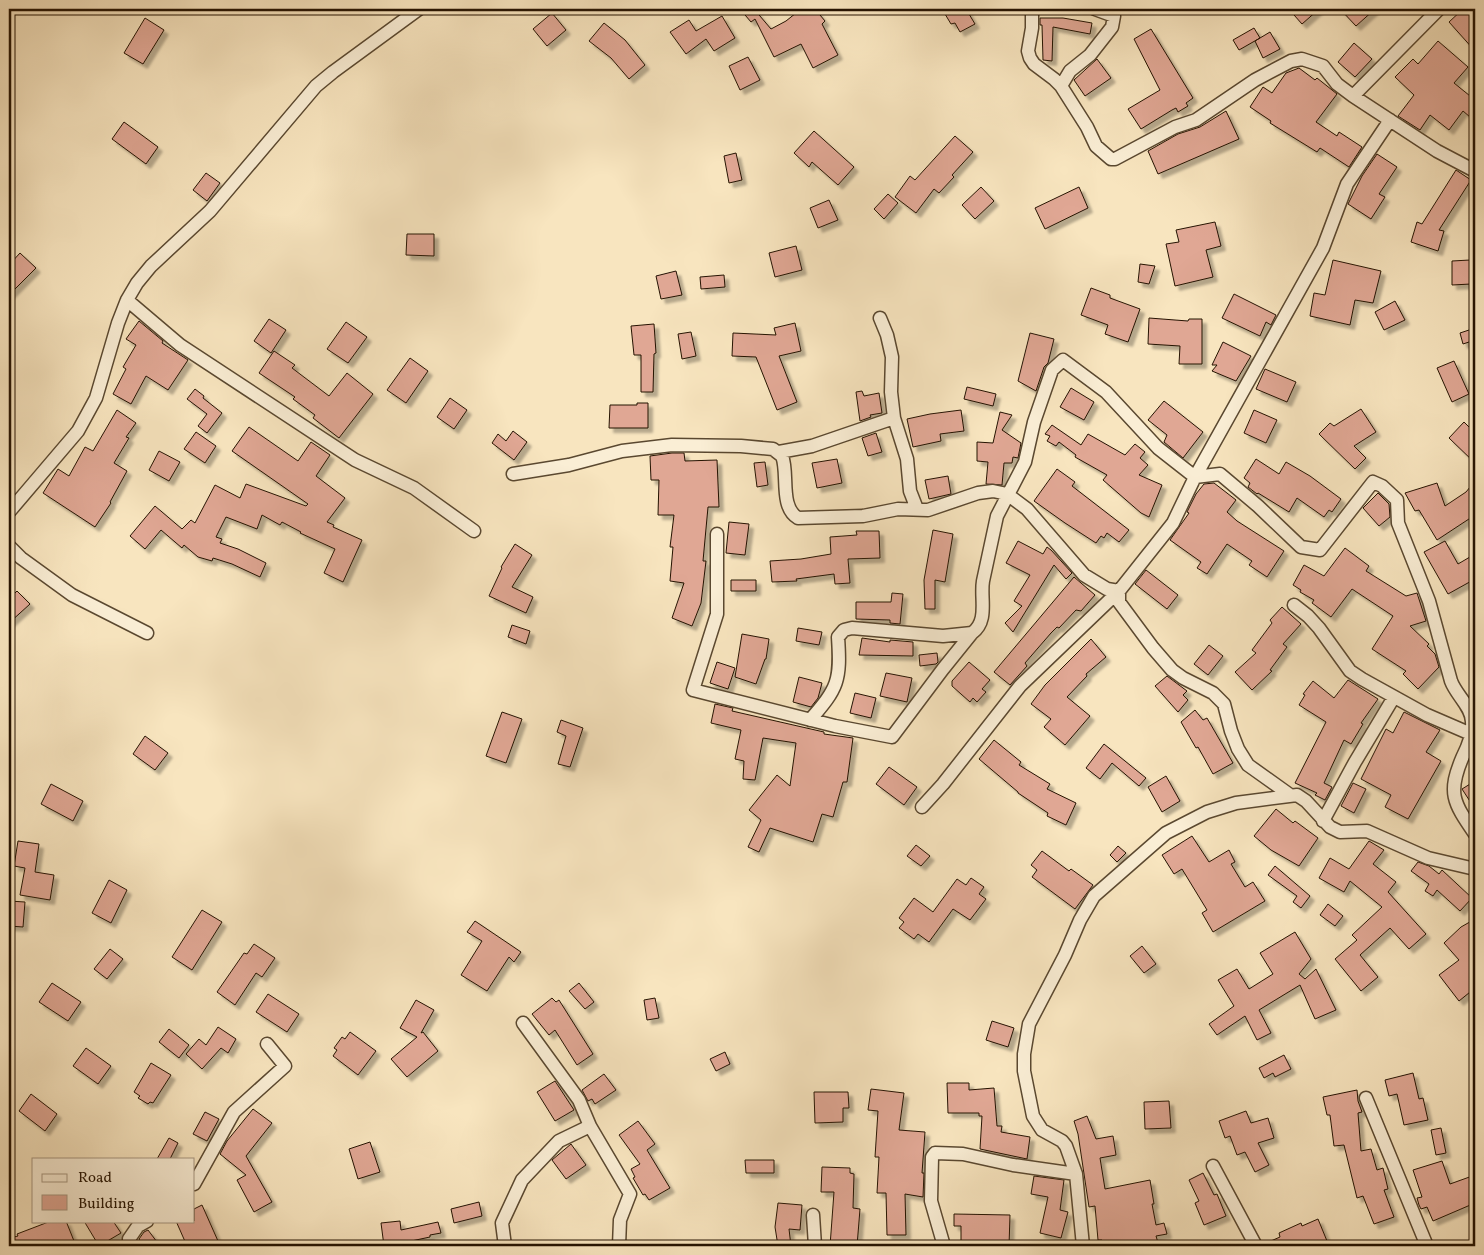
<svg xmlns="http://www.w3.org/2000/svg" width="1484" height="1255" font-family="Vollkorn,serif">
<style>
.building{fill:#e0a794;stroke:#251301;filter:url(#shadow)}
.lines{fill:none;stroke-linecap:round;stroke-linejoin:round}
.street-casing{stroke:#5a4830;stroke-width:15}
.street{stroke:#faeed5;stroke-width:12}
</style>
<defs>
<filter id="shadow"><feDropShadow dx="4.5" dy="4.5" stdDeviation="1" flood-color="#0004"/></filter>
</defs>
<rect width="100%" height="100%" fill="#f8e5bf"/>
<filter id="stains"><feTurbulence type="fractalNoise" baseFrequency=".004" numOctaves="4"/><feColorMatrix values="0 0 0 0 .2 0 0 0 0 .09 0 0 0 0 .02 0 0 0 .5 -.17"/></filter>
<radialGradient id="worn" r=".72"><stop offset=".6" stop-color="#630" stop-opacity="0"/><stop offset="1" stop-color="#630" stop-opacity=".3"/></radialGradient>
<path class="building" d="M740,9H754L771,29L786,21L801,9H815L825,21L822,24L838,55L813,68L801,44L774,57L755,19L751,22Z
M942,9H966L975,24L960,32L955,23L951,24Z
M1301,9H1319L1302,24L1294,15Z
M1340,9H1375L1356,26Z
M1463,9H1471L1475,14V51L1449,22Z
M552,13L566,30L547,46L533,29Z
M722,16L735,38L714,51L706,39L686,54L670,32L689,20L696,31Z
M145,18L164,30L143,64L124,53Z
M1040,18H1063L1092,23L1090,34L1053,27L1052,61L1043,60L1042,25H1040Z
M604,23L625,40L645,65L629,79L611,58L589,41Z
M1254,28L1260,38L1239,50L1233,40Z
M1151,29L1193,98L1186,103L1188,106L1178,112L1176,108L1172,110L1141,129L1128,109L1160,90L1134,39Z
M1270,32L1280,49L1263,58L1255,41Z
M1438,41L1468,67L1454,83L1475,100V110L1470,117L1463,111L1449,130L1430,115L1420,130L1398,116L1414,95L1395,77L1413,59L1418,64Z
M1354,43L1372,59L1355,77L1338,62Z
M748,57L760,80L740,90L729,66Z
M1097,59L1111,78L1085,96L1074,80Z
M1299,68L1315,80L1317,78L1337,94L1316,122L1337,136L1339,132L1362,147L1349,167L1320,148L1317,152L1270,123L1271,121L1250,107L1263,87L1272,93L1286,73Z
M1226,111L1239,139L1158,174L1148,151L1178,134L1200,127Z
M124,122L158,147L146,164L112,139Z
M814,131L854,167L838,185L812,162L809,167L794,153Z
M955,136L973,152L952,175L954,177L939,193L934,189L916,213L895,197L910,176L915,180Z
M736,153L742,180L729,183L724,156Z
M1377,154L1397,167L1379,194L1385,197L1371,219L1348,204L1362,176Z
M1456,170L1471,180L1439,230L1444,231L1438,251L1411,242L1417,222L1422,224Z
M206,173L220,183L207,201L193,190Z
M981,187L994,201L975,219L962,205Z
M1079,187L1088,208L1045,229L1035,208Z
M888,194L898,203L884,219L874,209Z
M829,200L838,220L818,228L810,208Z
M1215,222L1221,246L1206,250L1213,277L1175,286L1166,244L1179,242L1176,230Z
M407,234H434V256L406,255Z
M796,246L802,270L775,277L769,253Z
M20,253L36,268L9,295V265Z
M1333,260L1381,271L1373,303L1355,300L1350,325L1310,316L1314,293L1325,295Z
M1470,260L1471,284L1452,285V261Z
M1140,264L1155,266L1149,284L1138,282Z
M676,271L682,295L661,299L656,276Z
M724,275L725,287L701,289L700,277Z
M1091,288L1110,295V298L1140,309L1128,342L1105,334L1108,325L1081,315Z
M1234,294L1276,315L1271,325L1266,322L1260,336L1222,318Z
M1395,301L1405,320L1384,330L1375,312Z
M1149,318L1188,321L1189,319H1202V364H1179L1180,346L1148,344Z
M269,319L286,330L271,353L254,341Z
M139,321L163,341L162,343L188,360L168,390L146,376L131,404L113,394L126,369L123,367L136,345L126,339Z
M346,322L367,337L348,363L327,349Z
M795,323L801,351L779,356L797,402L777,410L756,357L732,356L733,333L776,335L774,328Z
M654,324L656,353L654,354L653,392H641V355H634L631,326Z
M1475,328V340L1463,344L1460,333Z
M691,332L696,356L682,359L678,334Z
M1030,333L1054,339L1048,363L1044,367L1036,391L1018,381Z
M1223,342L1251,356L1236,381L1212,371L1217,365H1212Z
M274,351L295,365L292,368L329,396L347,373L373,394L339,438L313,418L315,415L293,399L295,397L259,373Z
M410,358L428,371L406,403L387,390Z
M1454,361L1469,394L1452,402L1437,368Z
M1265,369L1296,382L1287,402L1256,389Z
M967,387L996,394L993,406L964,399Z
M1071,388L1094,402L1084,420L1060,407Z
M195,389L204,396L203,398L222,413L207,433L198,426L207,414L187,399Z
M862,391L864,396L879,393L882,413L870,415L871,417L860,421L856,392Z
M450,398L467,410L454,429L437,417Z
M1164,401L1203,432L1183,458L1164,442L1167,435L1148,420Z
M637,403H648V428H609L610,405H637Z
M1361,409L1376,432L1354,446L1366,458L1355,469L1319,434L1330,423L1334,426Z
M117,410L136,423L126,437L129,438L114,463L127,471L110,502L111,503L95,527L43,493L58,469L69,476L85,447L93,451Z
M961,410L964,431L940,434L941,441L913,447L907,419L930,414Z
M1254,410L1277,420L1266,443L1244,433Z
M1000,412L1012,415L1002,430L1021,443L1018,458L1013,457L1012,463H1004L1002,485L986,484L988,462L977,461V442L993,443Z
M1464,422L1475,433V463L1449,438Z
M1052,425L1081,445L1088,434L1125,455L1135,444L1145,452L1140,458L1148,465L1139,475L1162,485L1149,517L1141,513L1103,480L1107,475L1075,457L1076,455L1059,442L1056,446L1047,441L1050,436L1045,434Z
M249,427L298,461L311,442L330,455L316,476L345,498L327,522L334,525L333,527L362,540L343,582L324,573L335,549L300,533L301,532L282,522L280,525L262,515L257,529L226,517L216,537L222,539L220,543L238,549L266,563L260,577L232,564L213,558L212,561L198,557L184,545L182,548L161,530L145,549L130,536L155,506L182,529L191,520L195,523L215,485L240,498L246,484L306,506L308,504L232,451Z
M513,431L527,442L514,460L492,443L498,434L506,441Z
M196,432L216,446L205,463L184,449Z
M876,433L882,452L868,456L862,438Z
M159,451L180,462L169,481L149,470Z
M672,453H684L685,461L717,460L719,507H708L703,561H706L701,603L692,626L672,618L684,583L670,581L673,547H670L674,515H658L659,480H651L650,456Z
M837,459L842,483L817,488L812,463Z
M1256,459L1279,474L1286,462L1310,476L1341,499L1332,512L1329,510L1324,517L1297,498L1289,512L1258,493L1257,494L1248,487L1250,483L1244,478Z
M765,462L768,485L757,487L754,463Z
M1057,469L1075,482L1072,486L1129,530L1119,542L1107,533L1104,538L1101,536L1096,543L1065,523L1034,501Z
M948,476L951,494L929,499L925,480Z
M1475,481V515L1437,540L1419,510L1415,511L1405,493L1437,483L1445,506L1466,492Z
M1214,483L1236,500L1227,512L1237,521L1284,551L1267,577L1249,565L1252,561L1227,544L1207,574L1197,568L1201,562L1170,540L1189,513L1187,512L1196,494L1204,484Z
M1378,493L1389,504L1390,517L1379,526L1363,508Z
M729,522L749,524L745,555L726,553Z
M933,530L953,534L945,582L935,580V609H925L924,580Z
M856,531H879L880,558L848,559L850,583L835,584L834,574L796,579L797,581L772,582L770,561L801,559L831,554L830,537L857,535Z
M1018,541L1043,554L1047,547L1051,550L1072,573L1066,579L1054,565L1013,632L1005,623L1022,606L1014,601L1030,575L1006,563Z
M1445,541L1458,564L1475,554V579L1448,594L1424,552Z
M515,544L532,555L512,587L533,597L526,613L489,596L502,568L501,567Z
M1345,548L1369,566L1366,571L1406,596L1417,593L1426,621L1410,626L1429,644L1427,646L1435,654L1439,667L1418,689L1403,674L1406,671L1372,649L1393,616L1352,589L1331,617L1312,603L1314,600L1300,592L1301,590L1293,585L1304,565L1324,576Z
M1146,570L1178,595L1167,609L1135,584Z
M1074,577L1095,595L1081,611L1076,610L1059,628L1057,627L1051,633L1025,663L1027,666L1010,685L994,672Z
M731,580H756V591H731Z
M17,591L30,604L9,623V599Z
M892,593L903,594L900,624L890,623V620L856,619V602H891Z
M1282,607L1301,624L1283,644L1287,647L1270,670L1272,671L1252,690L1235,672L1256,653L1252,650L1272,623L1270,620Z
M512,625L530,631L526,644L508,637Z
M798,628L822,632L819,645L796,641Z
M742,634L769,639L766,659H765L756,684L735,677Z
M862,638L890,642V640L913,642V656L859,655Z
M1091,639L1106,657L1086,674L1087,676L1067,697L1090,716L1065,745L1044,727L1051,719L1031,704L1045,685Z
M1209,645L1223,656L1208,675L1194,664Z
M937,653L938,662L936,664L920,666L919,655Z
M717,662L735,668L728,689L710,683Z
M969,662L990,680L982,689L986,692L977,702L973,698L970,702L952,686V681Z
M886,673L912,678L907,702L880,696Z
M1167,676L1187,691L1183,695L1188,700L1178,712L1155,686Z
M799,677L822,683L818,698L811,707L793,702Z
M1348,680L1378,699L1361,723L1363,724L1351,744L1344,740L1324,783L1332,787L1325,800L1315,795L1317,793L1295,783L1326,722L1299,705L1305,695L1303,694L1313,681L1334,698Z
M855,693L876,698L871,718L850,713Z
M715,704L733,708L732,711L824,732V734L853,738L847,782H843L833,817L822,814L813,842L770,828L759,852L748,847L761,820L749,810L777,775L790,786L796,743L763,738L755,780L743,779L744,761L735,759L741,730L711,723Z
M1195,710L1203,720L1207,718L1233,763L1213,774L1198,747L1196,748L1181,722Z
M502,712L522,719L506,763L486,756Z
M1404,712L1440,730L1426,752L1441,761L1408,819L1385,807L1391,795L1361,779L1386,729L1393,733Z
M561,720L583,728L570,767L558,764L566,736L557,732Z
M145,736L168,753L155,770L133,754Z
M994,740L1021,762L1019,765L1050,784L1047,789L1076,803L1066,825L1047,816L1048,813L1018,793V792L979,759Z
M1104,744L1146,778L1139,786L1112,763L1100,779L1086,768Z
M889,767L917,787L904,805L876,784Z
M1166,776L1180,801L1162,812L1148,787Z
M1475,781V809L1462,789Z
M1353,783L1366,789L1354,813L1341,806Z
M51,784L83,801L73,821L41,804Z
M1276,809L1293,823L1295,821L1318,838L1299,866L1271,850L1254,836Z
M1192,836L1209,862L1229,850L1235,862L1231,864L1245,887L1253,882L1265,901L1213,932L1202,913L1207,910L1182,869L1174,874L1162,855Z
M18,841L39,844L35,872L54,875L50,900L20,895L25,868L14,866Z
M1369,841L1384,850L1373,864L1396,882L1388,892L1426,934L1409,949L1390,928L1360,955L1378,977L1361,991L1335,959L1357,940L1352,935L1382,907L1350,881L1344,892L1319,878L1330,858L1349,869Z
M916,845L930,856L921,866L907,856Z
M1118,846L1126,853L1117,862L1110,855Z
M1042,851L1069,871L1071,869L1093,885L1075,909L1032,877L1037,870L1031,865Z
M1418,862L1429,866L1439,874L1442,870L1472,898L1460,911L1437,890L1433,896L1425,891L1429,884L1411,871Z
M1275,866L1310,896L1301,908L1293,902L1297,896L1268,875Z
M971,878L984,887L979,894L986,899L970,920L953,909L929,942L918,934L914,939L899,928L904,922L899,918L914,898L933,912L957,879L966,885Z
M109,880L127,890L111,923L92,913Z
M9,901L25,902L23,927L9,926Z
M1328,904L1343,916L1335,926L1320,915Z
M202,910L222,922L192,970L172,957Z
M1475,919V988L1459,1001L1439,975L1459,960L1444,943L1461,927Z
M475,921L521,952L514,962L509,957L487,991L461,975L482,941L467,932Z
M1295,932L1311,959L1299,974L1305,979L1316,969L1336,1010L1315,1019L1300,985L1259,1010L1271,1033L1257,1040L1245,1016L1217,1035L1209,1024L1234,1006L1218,980L1237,969L1249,989L1273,974L1260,953Z
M254,944L275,958L262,977L256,973L235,1005L217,992L244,953L247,954Z
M1142,946L1156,964L1144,973L1130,956Z
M110,949L123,959L107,979L94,969Z
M52,983L81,1002L68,1021L39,1002Z
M579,983L594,1002L585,1009L569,991Z
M268,994L299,1014L287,1032L256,1012Z
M552,998L556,1002L559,1000L593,1054L577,1065L555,1030L549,1035L532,1014Z
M655,998L659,1018L647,1020L644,1000Z
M416,1000L434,1010L421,1033L423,1032L438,1051L407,1077L391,1059L417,1037L400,1028Z
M992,1021L1014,1028L1008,1047L986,1040Z
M218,1027L236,1039L228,1053L221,1048L202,1069L186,1054L199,1039L206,1045Z
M169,1029L189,1045L179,1058L159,1042Z
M350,1032L376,1051L358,1075L333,1056L337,1050L334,1048L342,1037L345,1039Z
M86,1048L111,1066L98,1084L73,1066Z
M725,1052L730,1064L716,1071L710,1059Z
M1284,1055L1291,1069L1275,1077L1273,1073L1264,1078L1259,1068Z
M151,1063L171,1075L153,1103L150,1102L148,1104L138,1098L140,1096L134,1092Z
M1413,1073L1419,1099L1423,1098L1428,1120L1404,1125L1397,1094L1389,1096L1385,1080Z
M604,1074L616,1090L595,1104L592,1099L588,1101L582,1090Z
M555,1081L574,1110L555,1121L537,1092Z
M947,1083H969V1090L994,1088L997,1126H1002L1001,1132L1030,1137L1027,1159L980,1149L982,1116H979V1113H948Z
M871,1089L904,1093L899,1130L925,1132L922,1173H924L923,1197L905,1194L906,1235H887L886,1193H877L879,1157H875L878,1111L868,1110Z
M1357,1090L1358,1101L1362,1112L1358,1113L1361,1151L1371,1149L1377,1170L1383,1168L1388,1189L1384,1190L1394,1217L1374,1224L1363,1196L1357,1198L1344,1145L1334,1146L1330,1115H1327L1323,1097Z
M814,1092H848L849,1108H843V1122L815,1123Z
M31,1094L57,1114L45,1131L19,1111Z
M1169,1101L1171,1128L1145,1129L1144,1102Z
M253,1109L272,1123L246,1156L272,1202L254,1212L237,1180L246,1175L220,1154L227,1141Z
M1246,1111L1251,1123L1268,1118L1274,1138L1258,1143L1269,1165L1255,1172L1245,1152L1237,1155L1230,1136L1225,1138L1219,1121Z
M205,1112L219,1119L207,1141L193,1134Z
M1087,1116L1096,1139L1113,1136L1116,1155L1100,1158L1105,1189L1150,1180L1154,1204H1152L1156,1225L1164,1223L1167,1234L1156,1236L1159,1246H1102V1240H1098L1095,1206L1089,1207L1078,1134L1074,1121Z
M638,1121L655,1144L647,1150L670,1188L649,1200L645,1194L643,1195L633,1178L635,1177L631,1169L640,1164L619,1135Z
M1441,1128L1446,1153L1436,1155L1431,1130Z
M169,1138L178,1143L170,1159H157Z
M370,1142L380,1172L358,1179L349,1149Z
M571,1144L586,1165L566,1179L552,1160Z
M745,1160H774V1173H746Z
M1442,1161L1450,1184L1475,1175V1203L1433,1221L1427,1207L1421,1209L1419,1205L1417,1198L1422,1197L1413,1170Z
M822,1167L850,1168V1173L854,1174L853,1208L860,1209L857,1246H830L834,1192H821Z
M1203,1173L1214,1195L1217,1194L1226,1216L1204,1225L1195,1203L1199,1201L1189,1180Z
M1034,1176L1064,1180L1060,1210L1068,1212L1061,1238L1040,1233L1048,1197L1031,1194Z
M479,1202L482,1216L454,1223L451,1209Z
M778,1203L802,1205L800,1230L789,1229L791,1246H778L775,1227Z
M202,1205L218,1241L206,1246H187L176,1221H194V1209Z
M954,1214L1010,1215L1009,1246H961V1226H954Z
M1318,1219L1327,1241L1317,1245L1316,1242L1306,1246H1264V1244L1280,1237L1279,1233L1301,1223L1302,1226Z
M51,1221H66L76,1246H57L55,1241L41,1246H9V1238L18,1236L17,1234Z
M84,1221H113L121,1233L99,1246Z
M400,1221L401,1230L438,1222L441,1233L430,1235V1237L402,1243L403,1246H384L381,1223Z
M148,1230L160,1246H143L139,1239L144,1232Z"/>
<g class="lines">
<defs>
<path id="street" d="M1032,9V28L1028,51L1030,58L1034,64L1054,79L1061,86L1087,127L1096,146L1111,159H1115L1175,127L1196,120L1255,80L1291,61L1302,59L1323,66L1337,84L1353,96L1437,151L1475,171
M1061,86L1070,71L1090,55L1112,27L1114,16L1095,9
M1353,96L1439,9
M1390,120L1347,184L1323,248L1195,477L1220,474L1258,506L1301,547L1320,550L1373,482L1382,486L1397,500L1398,523L1429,601L1451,681C1456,695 1472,707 1472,722C1473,734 1468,746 1463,756C1447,793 1453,802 1475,834
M127,300L180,345L355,460L414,488L474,531
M880,318L887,335L892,357L891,392L894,418L907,459L910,491L917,509
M779,452L812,446L894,418
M513,474L569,465L622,451L672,445L741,446L773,449L782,456C789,473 779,507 798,518L863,516L898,509L928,510L978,493L993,491L1007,494L1027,509L1084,575L1107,589L1119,591V602L1153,648L1172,670L1183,678L1213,693L1224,704L1231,731L1238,749L1248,765L1290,795
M9,512L78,431L96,398L118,323L127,300L137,283L151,266L210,211L316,86L333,72L419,9
M717,534V614L693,690L835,726L892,737L943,669L972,633C989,621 980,598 983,581L997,516L1025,462L1034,422L1052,370L1063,360L1106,392L1158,448L1195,477L1173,523L1119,591L1020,686L943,784L922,807
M9,546L21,558L72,595L147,633
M1294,605L1308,616L1319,628L1350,671L1362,679L1427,715L1471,734L1475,732
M810,720C838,688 841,681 838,637L844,630L852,628L943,636L972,633
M1323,821L1355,762L1394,697
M1366,1098L1427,1246
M590,1126L630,1194L620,1220L619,1246
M1213,1166L1256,1246
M1076,1174L1066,1146L1062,1141L1042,1130L1033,1116L1024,1071V1054L1029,1024L1065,955L1080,920L1094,896L1166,833L1207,812L1236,803L1297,795L1306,801L1330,827L1340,832L1367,831L1428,858L1475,869
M194,1184L234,1112L285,1066L267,1044
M813,1215L815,1246
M130,1246L129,1239L138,1226L147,1221
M505,1246L502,1223L522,1180L559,1141L590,1126L579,1100L523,1023
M944,1246L931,1201L932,1157L935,1153L963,1154L1013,1165L1076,1174L1083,1246"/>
</defs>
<use href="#street" class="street-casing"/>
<use href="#street" class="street"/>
</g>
<rect width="1484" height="1255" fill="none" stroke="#f8e5bf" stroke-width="30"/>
<rect x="10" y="10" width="1464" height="1235" fill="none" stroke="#251301" stroke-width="2.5"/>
<rect x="15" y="15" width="1454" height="1225" fill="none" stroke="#251301"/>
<rect x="32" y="1158" width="162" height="65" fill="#faeed5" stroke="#a59680"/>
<rect x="42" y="1174" width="25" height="8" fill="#faeed5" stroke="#a59680"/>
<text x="78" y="1182" font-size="15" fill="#251301">Road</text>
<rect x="42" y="1195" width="25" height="15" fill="#e0a794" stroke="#a59680"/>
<text x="78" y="1208" font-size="15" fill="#251301">Building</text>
<rect width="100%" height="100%" filter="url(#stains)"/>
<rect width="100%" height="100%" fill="url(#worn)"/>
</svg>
